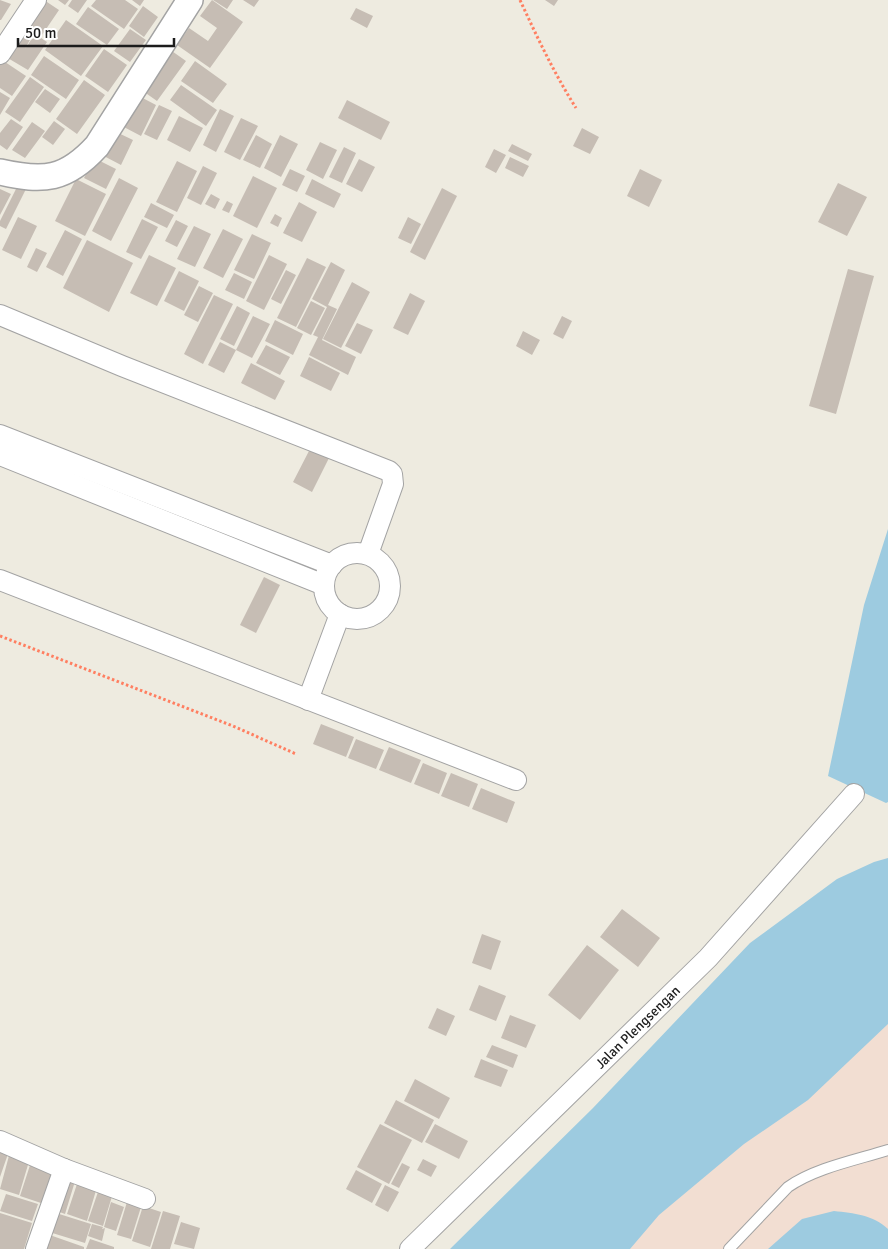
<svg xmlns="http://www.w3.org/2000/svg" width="888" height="1249" font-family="Signika,sans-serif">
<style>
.military{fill:#f2ded2}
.water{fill:#9dcbe0}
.building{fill:#c6bdb4}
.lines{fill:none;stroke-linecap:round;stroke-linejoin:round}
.service-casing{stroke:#a3a3a3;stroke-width:12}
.minor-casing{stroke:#a3a3a3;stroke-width:22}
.tertiary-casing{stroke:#a3a3a3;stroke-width:28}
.path{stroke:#ff7f61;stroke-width:3;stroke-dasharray:2.5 2.5;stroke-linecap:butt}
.service{stroke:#fff;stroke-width:10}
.minor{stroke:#fff;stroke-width:20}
.tertiary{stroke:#fff;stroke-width:25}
.labels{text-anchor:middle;stroke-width:4;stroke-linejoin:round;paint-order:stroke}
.street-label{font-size:14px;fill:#1c1c1c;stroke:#fff}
</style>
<rect width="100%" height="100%" fill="#eeebe0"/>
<path class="military" d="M888,978V1249H625Z"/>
<path class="water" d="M888,529V802L886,803L828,776L864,605Z
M888,858V1024L808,1100L744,1144L659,1215L630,1249H450L593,1108L750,943L837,879L874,862Z
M834,1211C854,1213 873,1215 888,1229V1249H768L802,1219Z"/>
<path class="building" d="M0,0L11,4L1,20H0Z
M44,0L59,10L42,35L25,23Z
M58,0H69L65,5Z
M72,0H87L78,13L68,6Z
M96,0H125L138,9L124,29L91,6Z
M132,0H144L140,6Z
M212,0L243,22L210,68L177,45L189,28L208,41L217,28L200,16Z
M213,0H233L227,9Z
M243,0H259L254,7Z
M545,0H558L554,6Z
M143,6L158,17L144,37L129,26Z
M88,7L119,29L107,45L76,24Z
M356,8L373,16L367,28L350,19Z
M66,20L103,46L81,76L45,50Z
M24,29L33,34L25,49L35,34L47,42L28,70L6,57Z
M130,29L146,40L130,62L114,51Z
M104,49L127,65L108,92L85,76Z
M169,49L186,61L157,101L140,89Z
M44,56L79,80L66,99L31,75Z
M2,60L26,76L12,96L0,88V63Z
M195,61L227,84L213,103L181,81Z
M30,77L44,87L20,122L5,112Z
M84,80L105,95L77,134L56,119Z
M181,85L217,110L206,126L170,100Z
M45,89L60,99L50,113L35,102Z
M0,92L10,98L0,115Z
M135,94L156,105L141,136L120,125Z
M347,100L390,122L381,140L338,118Z
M159,105L172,111L157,140L144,134Z
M220,109L234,116L216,152L203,145Z
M179,116L203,128L190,152L167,140Z
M241,118L258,126L240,160L224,152Z
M11,119L23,127L7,150L0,145V133Z
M54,121L65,129L53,145L42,137Z
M32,122L45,131L25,158L12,150Z
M582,128L599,137L590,154L573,146Z
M112,130L133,140L121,165L100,154Z
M256,135L272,144L260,168L243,160Z
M280,135L298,144L281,177L264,168Z
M320,142L337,150L323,179L306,170Z
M512,144L532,154L528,161L508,151Z
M344,147L356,153L342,183L329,177Z
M494,149L506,155L496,173L485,167Z
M510,157L529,166L523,177L505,168Z
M94,158L116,169L106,189L84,178Z
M359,159L375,167L362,192L346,184Z
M177,161L197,171L177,212L156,202Z
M203,166L217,173L201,205L187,198Z
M290,169L305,176L297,192L282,185Z
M640,169L662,180L649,207L627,196Z
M253,176L277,188L257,228L233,216Z
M119,178L138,188L111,241L92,231Z
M76,179L106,194L85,236L55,221Z
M312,179L341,194L334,208L305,194Z
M838,183L867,197L847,236L818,222Z
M18,185L26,189L6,229L0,226V221Z
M442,188L457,196L425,260L410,252Z
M0,189L11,194L0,215Z
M211,194L220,199L215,209L205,204Z
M227,201L233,204L229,213L222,210Z
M299,202L317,212L302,242L283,233Z
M151,203L174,215L167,228L144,217Z
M275,214L282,218L278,227L270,223Z
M18,217L37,226L21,259L2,250Z
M408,217L421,224L411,244L398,238Z
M142,219L158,227L141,259L126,252Z
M176,220L188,226L177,247L165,241Z
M194,226L211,234L195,267L177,259Z
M223,229L243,239L223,278L203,268Z
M65,230L82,239L63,276L46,267Z
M252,234L271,243L254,279L234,270Z
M87,240L133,263L109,312L63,288Z
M36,248L47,253L37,272L27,267Z
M149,255L176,268L157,306L130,293Z
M269,255L287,264L264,310L246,301Z
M307,258L326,267L296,327L277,318Z
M331,262L345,270L328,305L337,309L322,340L356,357L348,375L309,355L318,337L313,335L327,307L312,299Z
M848,269L874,276L836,414L809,406Z
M286,270L296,275L281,304L271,299Z
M179,271L199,281L184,311L164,301Z
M234,273L252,282L244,299L225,290Z
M352,282L370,292L341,348L323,339Z
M199,286L213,293L198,322L184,315Z
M410,293L425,301L408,335L393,328Z
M214,295L233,304L203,364L184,354Z
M311,301L325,308L311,335L297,328Z
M237,306L250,313L234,346L220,339Z
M253,316L270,324L252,358L236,350Z
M562,316L572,321L563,339L553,334Z
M275,320L303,334L293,355L265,341Z
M357,323L373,330L361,354L345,346Z
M523,331L540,340L532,355L516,346Z
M220,342L236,350L224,373L208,365Z
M266,345L290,357L280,375L256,363Z
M309,357L340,373L331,391L300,376Z
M251,363L285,381L275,400L241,383Z
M310,449L329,458L312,492L293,482Z
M264,577L280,585L256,633L240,625Z
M321,724L354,737L346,757L313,744Z
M356,739L384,750L376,769L348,758Z
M389,747L421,760L411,783L379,770Z
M423,763L447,773L439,794L414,784Z
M451,773L478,784L469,807L441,796Z
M481,788L515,802L507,823L472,809Z
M622,909L660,938L638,967L600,937Z
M482,934L501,941L491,970L472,963Z
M587,945L619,970L580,1020L548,995Z
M479,985L506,996L496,1021L469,1010Z
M437,1008L455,1016L446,1036L428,1028Z
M510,1015L536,1025L526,1048L501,1038Z
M492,1045L518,1055L513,1068L486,1057Z
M481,1059L508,1070L501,1087L474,1077Z
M415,1079L450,1098L439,1119L404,1101Z
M396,1100L434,1120L422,1143L384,1123Z
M380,1124L412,1140L389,1184L357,1167Z
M435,1124L468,1141L459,1159L425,1142Z
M0,1148L9,1151L0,1177Z
M10,1152L30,1158L19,1195L0,1189Z
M32,1159L56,1167L44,1204L20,1196Z
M423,1159L437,1166L431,1177L417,1170Z
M402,1163L410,1167L399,1188L391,1184Z
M356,1170L382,1184L372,1203L346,1189Z
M66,1175L76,1178L65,1214L54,1210Z
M78,1181L97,1187L87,1221L67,1214Z
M385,1185L399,1192L388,1212L375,1205Z
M99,1189L113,1193L103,1226L88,1221Z
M6,1194L38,1204L32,1221L0,1211Z
M111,1202L124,1207L116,1231L104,1227Z
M127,1202L141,1207L131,1239L117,1235Z
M143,1206L161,1212L150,1247L132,1241Z
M163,1211L180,1216L170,1249H151Z
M0,1213L32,1223L24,1249H0Z
M56,1213L91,1224L85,1243L49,1232Z
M181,1222L200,1228L194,1249L174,1244Z
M92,1224L103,1227L102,1229L105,1228L102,1241L88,1236Z
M44,1233L84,1247V1249H38Z
M90,1239L114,1247V1249H86Z"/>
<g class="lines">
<defs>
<path id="service" d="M729,1249L788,1187C815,1168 856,1160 888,1150"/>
<g id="minor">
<path d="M0,54L36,0"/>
<path d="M0,315L122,366L389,471L392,474L393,484L368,554"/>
<path d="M0,435L332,565"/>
<path d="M0,455L324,585"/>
<circle cx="357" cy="586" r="33"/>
<path d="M0,580L516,780"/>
<path d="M308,700L340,614"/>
<path d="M0,1141L64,1169L145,1199"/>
<path d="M36,1249L64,1169"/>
<path id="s1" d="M410,1249L708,958L854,794"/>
</g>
<path id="tertiary" d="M0,172C44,182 66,180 97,146L190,0"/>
</defs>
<use href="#service" class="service-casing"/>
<use href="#minor" class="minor-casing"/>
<use href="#tertiary" class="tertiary-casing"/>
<path class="path" d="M520,0C537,37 554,73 576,108
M0,636L233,726L296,754"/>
<use href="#service" class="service"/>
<use href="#minor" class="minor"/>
<use href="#tertiary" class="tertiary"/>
</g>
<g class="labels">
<g class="street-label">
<text dy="5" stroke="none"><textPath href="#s1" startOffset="318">Jalan Plengsengan</textPath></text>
</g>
</g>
<path d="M18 38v8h156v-8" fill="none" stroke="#1c1c1c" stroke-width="2.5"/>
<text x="25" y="38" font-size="15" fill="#1c1c1c" stroke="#ffffff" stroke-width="4" paint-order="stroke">50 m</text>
</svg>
